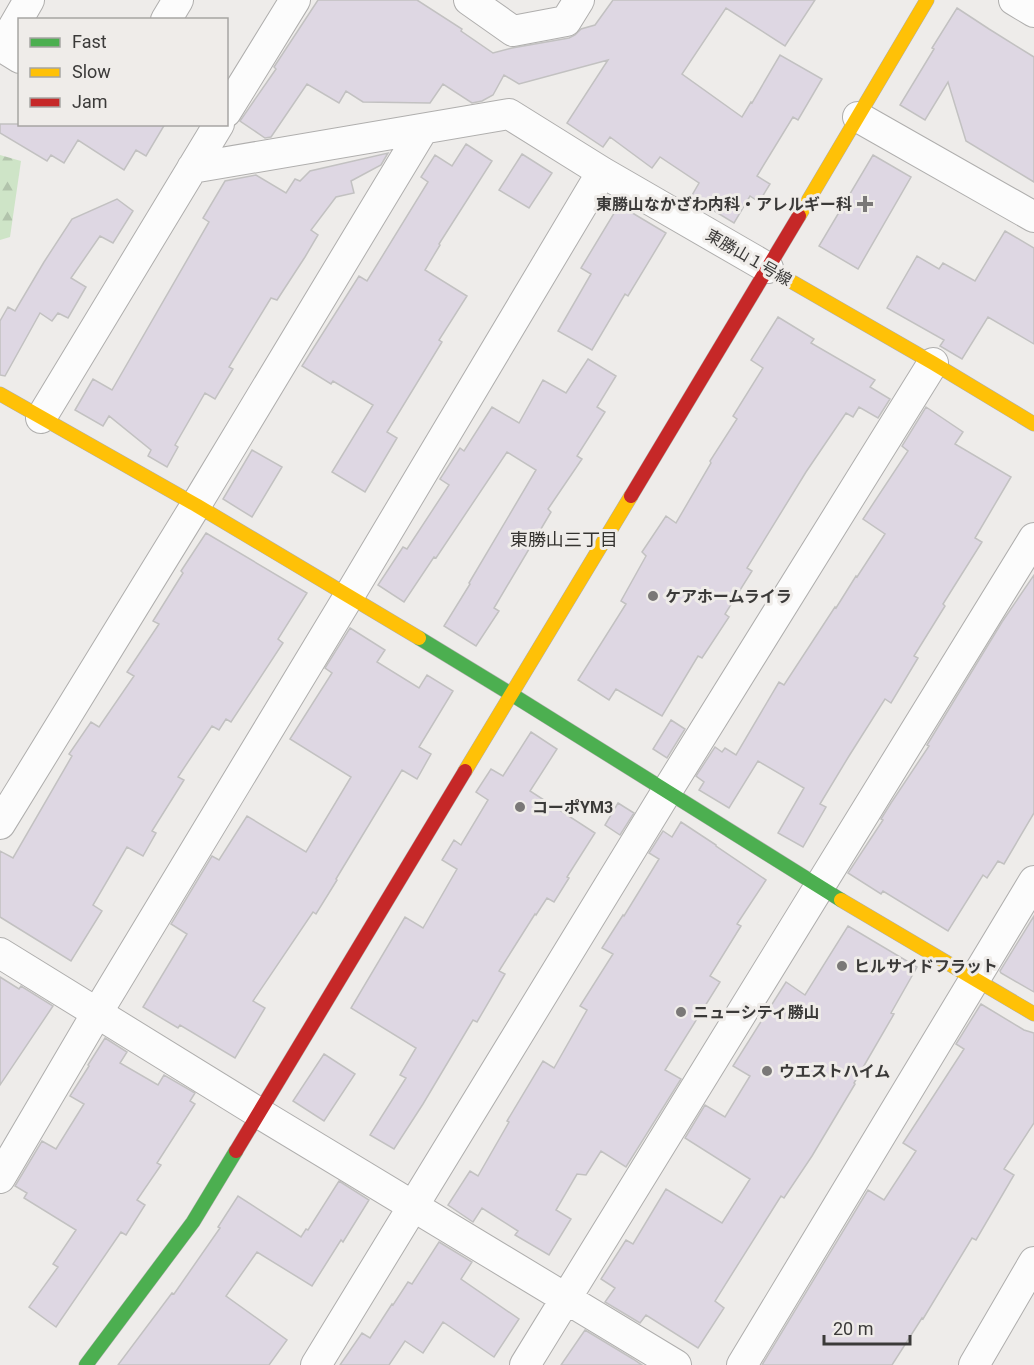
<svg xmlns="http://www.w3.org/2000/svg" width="1034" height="1365" font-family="Roboto,'Noto Sans JP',sans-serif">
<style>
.forest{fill:url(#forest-firs)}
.building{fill:#ded7e3;stroke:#c2c1c1;stroke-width:1.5}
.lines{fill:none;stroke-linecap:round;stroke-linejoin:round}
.street-casing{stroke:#afaead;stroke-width:32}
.fast-casing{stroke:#afaead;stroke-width:15}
.slow-casing{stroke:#afaead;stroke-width:15}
.jam-casing{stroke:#afaead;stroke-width:15}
.street{stroke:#fcfcfc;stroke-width:30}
.fast{stroke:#4caf50;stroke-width:14}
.slow{stroke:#ffc107;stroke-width:14}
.jam{stroke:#c62828;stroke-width:14}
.poi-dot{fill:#7a7877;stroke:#efece9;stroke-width:2}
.labels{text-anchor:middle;stroke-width:6;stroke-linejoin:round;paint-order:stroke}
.poi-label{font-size:16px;font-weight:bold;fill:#3b3a39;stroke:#efece9;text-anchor:start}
.street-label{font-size:16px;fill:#3b3a39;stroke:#efece9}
.neighbourhood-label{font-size:18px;fill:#353330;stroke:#efece9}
</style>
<defs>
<pattern id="forest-firs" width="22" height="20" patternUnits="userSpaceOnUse" patternTransform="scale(1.5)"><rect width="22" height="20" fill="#cee4c7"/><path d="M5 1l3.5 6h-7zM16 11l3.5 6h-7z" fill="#b2c4ac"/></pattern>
</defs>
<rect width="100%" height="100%" fill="#eeecea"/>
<path class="forest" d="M0,155L21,161L10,237L0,240Z"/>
<path class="building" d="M318,0H417L462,29L461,31L493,53L512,48L569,38L575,35L581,29L595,25L613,0H815L785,46L726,8L682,74L742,117L751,102L752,103L780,55L822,79L798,120L793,117L757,176L770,184L759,202L750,196L734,223L691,197L699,183L660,157L652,168L610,137L603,147L567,123L608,60L519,84L504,75L493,95L482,101L472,103L443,84L430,103L363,102L346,91L339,103L307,84L271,137L265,138L240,121L276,69L274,67Z
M957,8L989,29L1034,57V182L966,141L948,82L925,120L900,105L934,49L932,48Z
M0,124H165L146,156L136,150L124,170L78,140L64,163L51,155L47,161L0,133Z
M466,144L492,161L439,244L440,245L425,270L467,296L439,340L442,342L387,432L397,438L365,492L332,472L373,405L333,381L331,384L302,366L359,276L367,281L428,182L421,177L435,155L452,166Z
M388,153L381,165L351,181L354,193L336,197L311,230L318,235L305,257L277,300L271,298L229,367L233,369L215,399L205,393L175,445L178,447L167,467L148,456L151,450L109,416L103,426L75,410L93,379L112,390L209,222L203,218L225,181L256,175L286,193L295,179L300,181L310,171Z
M522,154L552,173L529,208L499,190Z
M873,155L911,177L858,269L819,246Z
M117,199L133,211L113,243L100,236L71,278L86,287L68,318L58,313L52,321L40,313L5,376L0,375V321L8,307L15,311L44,262L72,219Z
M619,205L666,233L628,296L625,294L592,350L558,331L591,274L581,268Z
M1005,231L1034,248V344L988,317L962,359L940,346L944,340L887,308L917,256L939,269L943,263L975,281Z
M778,317L814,339L811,343L875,380L870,387L890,399L878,418L859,407L853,417L846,413L806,472L747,568L752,571L725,614L729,617L702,658L698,656L662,716L616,689L609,700L578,680L626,604L621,601L646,556L642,552L666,516L676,523L711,463L710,461L737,419L733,416L763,368L751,360Z
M588,359L616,376L597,407L605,412L577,456L582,459L548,509L551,512L494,608L499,611L476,646L444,626L470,584L469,583L536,470L507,452L436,558L434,557L404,602L378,585L403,547L407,549L449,485L440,479L460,448L464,451L492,407L519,423L543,380L566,393Z
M926,407L963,432L955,444L1011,477L975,538L982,542L943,604L945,606L914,656L918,658L891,703L885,699L849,756L820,804L826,807L803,847L778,833L804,788L758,761L729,808L699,790L704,782L696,776L715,747L722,752L725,748L736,755L779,682L784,685L835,607L836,608L856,576L857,577L885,534L863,519L908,451L902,446Z
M252,450L282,467L252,517L223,499Z
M206,533L307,593L278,639L283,643L231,722L226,719L219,730L212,726L178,777L184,780L152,831L156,833L143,856L127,847L93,905L102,911L71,961L0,917V851L13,858L72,756L69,754L91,722L99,727L134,676L127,672L159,624L153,621L183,573L181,571Z
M1034,575V813L1004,864L998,861L987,878L983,875L948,931L883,891L881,894L848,873L883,820L881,819L891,803L929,746L927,745L1002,622Z
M350,628L385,650L377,662L419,688L427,675L453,691L419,747L431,754L417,779L402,770L336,879L337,880L316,914L313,912L253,1001L265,1008L235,1058L180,1025L178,1028L143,1007L187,934L171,924L212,856L219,860L247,816L306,852L351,777L290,739L332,673L325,668Z
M671,720L685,729L667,758L653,749Z
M531,732L557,749L530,791L595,833L567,877L569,878L554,902L547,898L536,915L535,914L499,971L505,974L477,1022L473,1020L423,1104L394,1149L370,1135L406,1078L400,1075L416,1048L351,1008L405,917L423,928L457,869L442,860L454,840L461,845L488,800L476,792L491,769L503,776Z
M618,803L634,813L620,835L605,825Z
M681,822L716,845V846L766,880L737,924L741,926L710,976L720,982L665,1070L681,1079L626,1167L601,1151L586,1175L577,1174L556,1210L571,1219L549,1255L515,1235L518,1231L482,1208L473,1222L448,1205L470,1171L478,1176L509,1122L507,1121L543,1061L554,1068L587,1010L580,1006L613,954L602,948L623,915L624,916L659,859L649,853L663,831L672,837Z
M1034,916V992L1001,973L1000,971Z
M848,926L917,967L891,1013L894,1014L854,1083L855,1084L812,1156L784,1198L781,1196L715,1301L724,1308L698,1348L646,1315L640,1323L605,1302L615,1288L601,1279L626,1240L633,1244L666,1189L722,1223L750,1179L685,1138L705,1105L725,1117L750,1076L733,1066L786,982L805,995Z
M0,977L19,989L21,986L53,1006L0,1085Z
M981,1004L1024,1030L1034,1033V1123L1004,1169L1014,1175L976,1240L972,1238L923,1319L922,1318L892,1365H762L868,1190L884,1200L916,1151L903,1143L964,1049L956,1044Z
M105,1038L127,1052L120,1063L158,1085L164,1075L195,1093L190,1101L195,1104L157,1163L161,1165L137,1200L145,1205L126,1235L121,1232L56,1327L29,1307L58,1267L53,1264L76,1230L24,1198L27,1193L15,1186L42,1141L56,1149L84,1104L70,1096L89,1066L88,1065Z
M324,1054L355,1074L324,1121L293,1101Z
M339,1181L369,1200L343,1242L341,1240L312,1286L257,1252L226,1296L287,1340L269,1365H118L172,1293L174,1294L220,1228L218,1227L238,1196L301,1237L306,1229L308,1230Z
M439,1242L472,1262L461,1279L519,1319L494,1357L443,1322L423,1353L405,1341L389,1365H340L362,1333L370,1338L392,1304L393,1305L408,1282L412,1284Z
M585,1330L633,1359L642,1365H561Z"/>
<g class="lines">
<defs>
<path id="street" d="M469,0L513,31L566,21L579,0
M1014,0L1034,12
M166,20L178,0
M20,58L2,47L29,0
M226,112L295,0
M858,117L1034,217
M192,168L509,114L602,172L768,268
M41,418L219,124
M0,824L196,505L423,129
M0,953L259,1113L676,1365
M0,1178L97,1013L349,596L602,172
M316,1365L667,791L933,363
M525,1365L1034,538
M742,1365L1034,881
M974,1365L1034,1262"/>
<path id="fast" d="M419,638L511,694L841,900
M86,1365L193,1222L236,1151"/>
<path id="slow" d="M799,216L927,0
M768,268L933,363L1034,424
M0,394L196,505L419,638
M465,771L631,496
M841,900L1034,1014"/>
<path id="jam" d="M631,496L799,216
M236,1151L465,771"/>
</defs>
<use href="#street" class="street-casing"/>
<use href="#fast" class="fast-casing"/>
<use href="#slow" class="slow-casing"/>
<use href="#jam" class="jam-casing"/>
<use href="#street" class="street"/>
<use href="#fast" class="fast"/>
<use href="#slow" class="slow"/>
<use href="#jam" class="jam"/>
</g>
<g class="poi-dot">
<path d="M862 195h6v6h6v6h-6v6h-6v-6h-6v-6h6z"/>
<circle cx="653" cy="596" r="6"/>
<circle cx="520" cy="807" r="6"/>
<circle cx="842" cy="966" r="6"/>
<circle cx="681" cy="1012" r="6"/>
<circle cx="767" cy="1071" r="6"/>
</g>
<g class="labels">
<g class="poi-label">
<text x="852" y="210" text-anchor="end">東勝山なかざわ内科・アレルギー科</text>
<text x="665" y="602">ケアホームライラ</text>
<text x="532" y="813">コーポYM3</text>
<text x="854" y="972">ヒルサイドフラット</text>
<text x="693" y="1018">ニューシティ勝山</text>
<text x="779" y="1077">ウエストハイム</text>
</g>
<g class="street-label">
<text transform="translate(749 257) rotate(30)" y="6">東勝山１号線</text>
</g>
<g class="neighbourhood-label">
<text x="564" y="546">東勝山三丁目</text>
</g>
</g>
<rect x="18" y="18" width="210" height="108" fill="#efece9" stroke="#a7a5a3" stroke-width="1.5"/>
<rect x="30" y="38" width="30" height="9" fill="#4caf50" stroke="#a7a5a3" stroke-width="1.5"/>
<text x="72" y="48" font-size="18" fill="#3b3a39">Fast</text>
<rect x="30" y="68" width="30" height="9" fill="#ffc107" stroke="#a7a5a3" stroke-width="1.5"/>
<text x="72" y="78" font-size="18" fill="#3b3a39">Slow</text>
<rect x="30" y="98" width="30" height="9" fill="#c62828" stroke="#a7a5a3" stroke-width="1.5"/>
<text x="72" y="108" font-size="18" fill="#3b3a39">Jam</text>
<path d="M824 1335v9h86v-9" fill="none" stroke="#3b3a39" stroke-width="3"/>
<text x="833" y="1335" font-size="18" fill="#3b3a39" stroke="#efece9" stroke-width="4.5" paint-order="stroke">20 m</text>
</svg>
